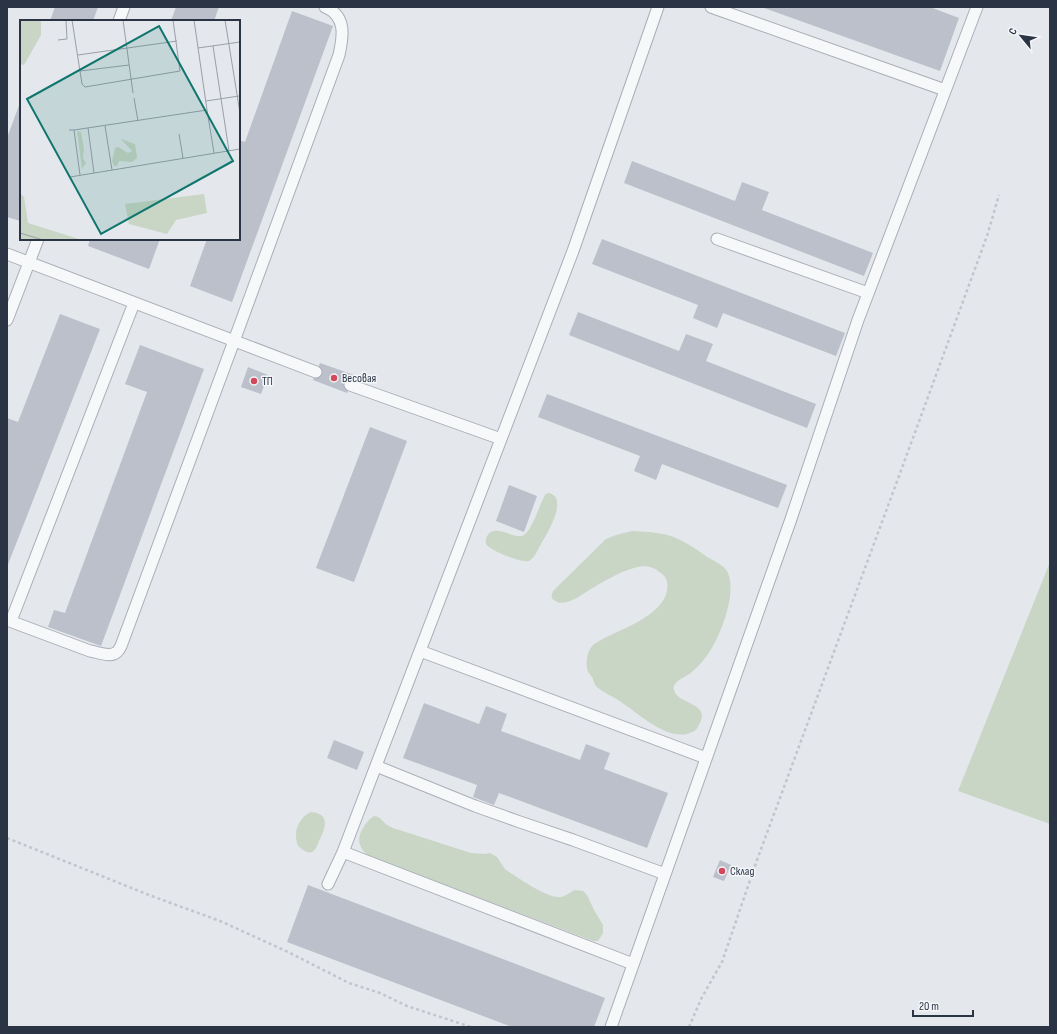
<svg xmlns="http://www.w3.org/2000/svg" width="1057" height="1034" font-family="'Sofia Sans Condensed',sans-serif">
<style>
.green{fill:#c9d6c5}
.building{fill:#bbc0ca}
.lines{fill:none;stroke-linecap:round;stroke-linejoin:round}
.service-casing{stroke:#a9aeb7;stroke-width:13}
.path{stroke:#c2c5cb;stroke-width:2.5;stroke-dasharray:3 3;stroke-linecap:butt}
.service{stroke:#f7f8fa;stroke-width:11}
.poi-dot{fill:#d1495b;stroke:#f4f6f9;stroke-width:1.5}
.labels{text-anchor:middle;stroke-width:3;stroke-linejoin:round;paint-order:stroke}
.poi-label{font-size:12px;fill:#2b3445;stroke:#f4f6f9;text-anchor:start}
.inset-road{fill:none;stroke:#9a9fa9;stroke-width:1}
.view{fill:#0f766e;fill-opacity:0.15;stroke:#0f766e;stroke-width:2}
.inset-edge{fill:none;stroke:#2b3445;stroke-width:2}
</style>
<rect width="100%" height="100%" fill="#e4e7ec"/>
<path class="green" d="M549,493C569,498 547,534 541,544C538,549 535,558 529,561C521,563 495,552 489,547C486,545 485,542 486,539C492,520 515,541 524,535C532,530 540,504 545,495L546,494Z
M632,531C647,532 662,532 676,538C687,543 698,550 707,557C714,561 723,565 727,571C738,591 721,634 710,651C705,659 699,666 692,672C687,676 679,679 675,684C674,686 673,687 674,690C678,705 710,702 700,723C698,727 696,731 692,732C669,744 636,711 618,700C611,695 601,692 595,685C595,684 593,680 593,679C592,677 590,674 588,672C585,663 587,650 594,644C615,631 640,625 658,607C664,601 669,591 667,582C666,577 663,574 658,571C656,569 653,568 650,567C631,562 593,588 577,598C570,601 561,606 554,600C550,598 552,595 553,591L606,539L616,535Z
M1050,562V824L958,791Z
M311,812C330,813 326,828 319,841C318,844 316,850 312,852C307,854 302,849 298,846C297,843 296,840 296,836C295,828 302,815 311,812Z
M374,816C381,817 382,821 387,825C389,826 391,827 393,828L471,853L485,854L490,853L497,857L505,869L509,872C520,879 546,897 558,897C564,898 570,892 575,890L583,891L586,894L588,897L594,910L603,925V933L598,941H593L369,856C359,849 356,839 363,828C366,823 369,819 374,816Z"/>
<path class="building" d="M55,7H98L93,21H50Z
M176,7H219L214,21H171Z
M761,7H930L959,18L940,71Z
M292,11L333,26L232,302L190,286L207,239H239V140L245,142Z
M21,100V219L20,221L7,217V138Z
M632,161L735,201L742,182L769,192L762,210L873,253L864,276L624,183Z
M90,239H160L149,269L88,246Z
M602,239L845,333L836,356L723,313L717,328L693,318L698,305L592,264Z
M578,312L679,351L686,334L713,344L706,361L816,404L807,428L569,335Z
M60,314L100,329L7,567V418L18,422Z
M140,345L204,369L101,646L48,627L54,610L65,613L147,392L125,384Z
M320,363L354,375L347,393L313,380Z
M248,367L268,375L261,394L241,387Z
M547,394L787,485L778,508L662,464L656,480L634,471L640,456L538,417Z
M370,427L407,441L354,582L316,568Z
M509,485L537,496L524,532L496,521Z
M424,703L479,724L486,706L507,714L501,731L580,760L586,744L610,753L604,769L668,793L647,848L499,793L494,805L473,797L477,785L403,758Z
M334,740L364,752L357,770L327,758Z
M720,860L731,865L724,881L713,877Z
M308,885L605,998L594,1027H512L287,942Z"/>
<g class="lines">
<defs>
<path id="service" d="M711,7L945,90
M119,21L124,7
M717,239L868,293
M7,254L316,372
M7,320L38,239
M350,385L501,439
M7,620L90,651C98,652 110,658 117,652C119,650 120,648 121,646L234,341L339,55C343,37 347,16 325,7
M11,621L134,303
M420,651L706,758
M376,766L475,806L520,822L573,840L665,874
M343,852L573,251L658,7
M328,884L343,852L633,964
M611,1027L791,519L858,320L977,7"/>
</defs>
<use href="#service" class="service-casing"/>
<path class="path" d="M7,838L149,895L220,921L286,951L349,983L380,993L407,1006L471,1027
M689,1027L701,999L722,962L757,860L899,476L987,236L999,195"/>
<use href="#service" class="service"/>
</g>
<g class="poi-dot">
<circle cx="334" cy="378" r="4"/>
<circle cx="254" cy="381" r="4"/>
<circle cx="722" cy="871" r="4"/>
</g>
<g class="labels">
<g class="poi-label">
<text x="342" y="382">Весовая</text>
<text x="262" y="385">ТП</text>
<text x="730" y="875">Склад</text>
</g>
</g>
<g transform="translate(20 20)">
<rect width="220" height="220" fill="#e4e7ec"/>
<path d="M0,0H21V15L4,45L0,44ZM57,111L61,112L64,129L63,138L66,143L62,149ZM101,119L115,124L117,138L112,142L99,141L97,146H94L92,141L95,128L98,127L108,133L112,131ZM0,173L4,177L8,203L62,220H0ZM184,174L187,193L156,200L147,214L109,204L105,184Z" fill="#c9d6c5"/>
<path class="inset-road" d="M52,0L62,64L65,67L160,51L153,0M103,0L113,73M205,0L220,93M38,20L47,19L46,0M193,26L209,131M178,28L220,22M58,35L157,21M60,51L109,45M114,78L118,101M186,81L219,76M187,90L194,133M85,106L92,150M68,108L74,153M49,110H54L60,155M54,110L187,90L174,0M159,114L163,138M50,157L220,129M0,213L23,220"/>
<path class="view" d="M139,6L213,141L81,214L7,79Z"/>
<rect width="220" height="220" class="inset-edge"/>
</g>
<rect width="1057" height="1034" fill="none" stroke="#2b3445" stroke-width="16"/>
<g transform="translate(1021 36) rotate(299)" stroke="#f4f6f9" stroke-width="3" paint-order="stroke">
<path d="M0-3L7 15L0 10L-7 15Z" fill="#2b3445"/>
<text y="-6" font-size="11" font-weight="bold" text-anchor="middle" fill="#2b3445">С</text>
</g>
<path d="M913 1010v6h60v-6" fill="none" stroke="#2b3445" stroke-width="2"/>
<text x="919" y="1010" font-size="12" fill="#2b3445" stroke="#f4f6f9" stroke-width="3" paint-order="stroke">20 m</text>
</svg>
